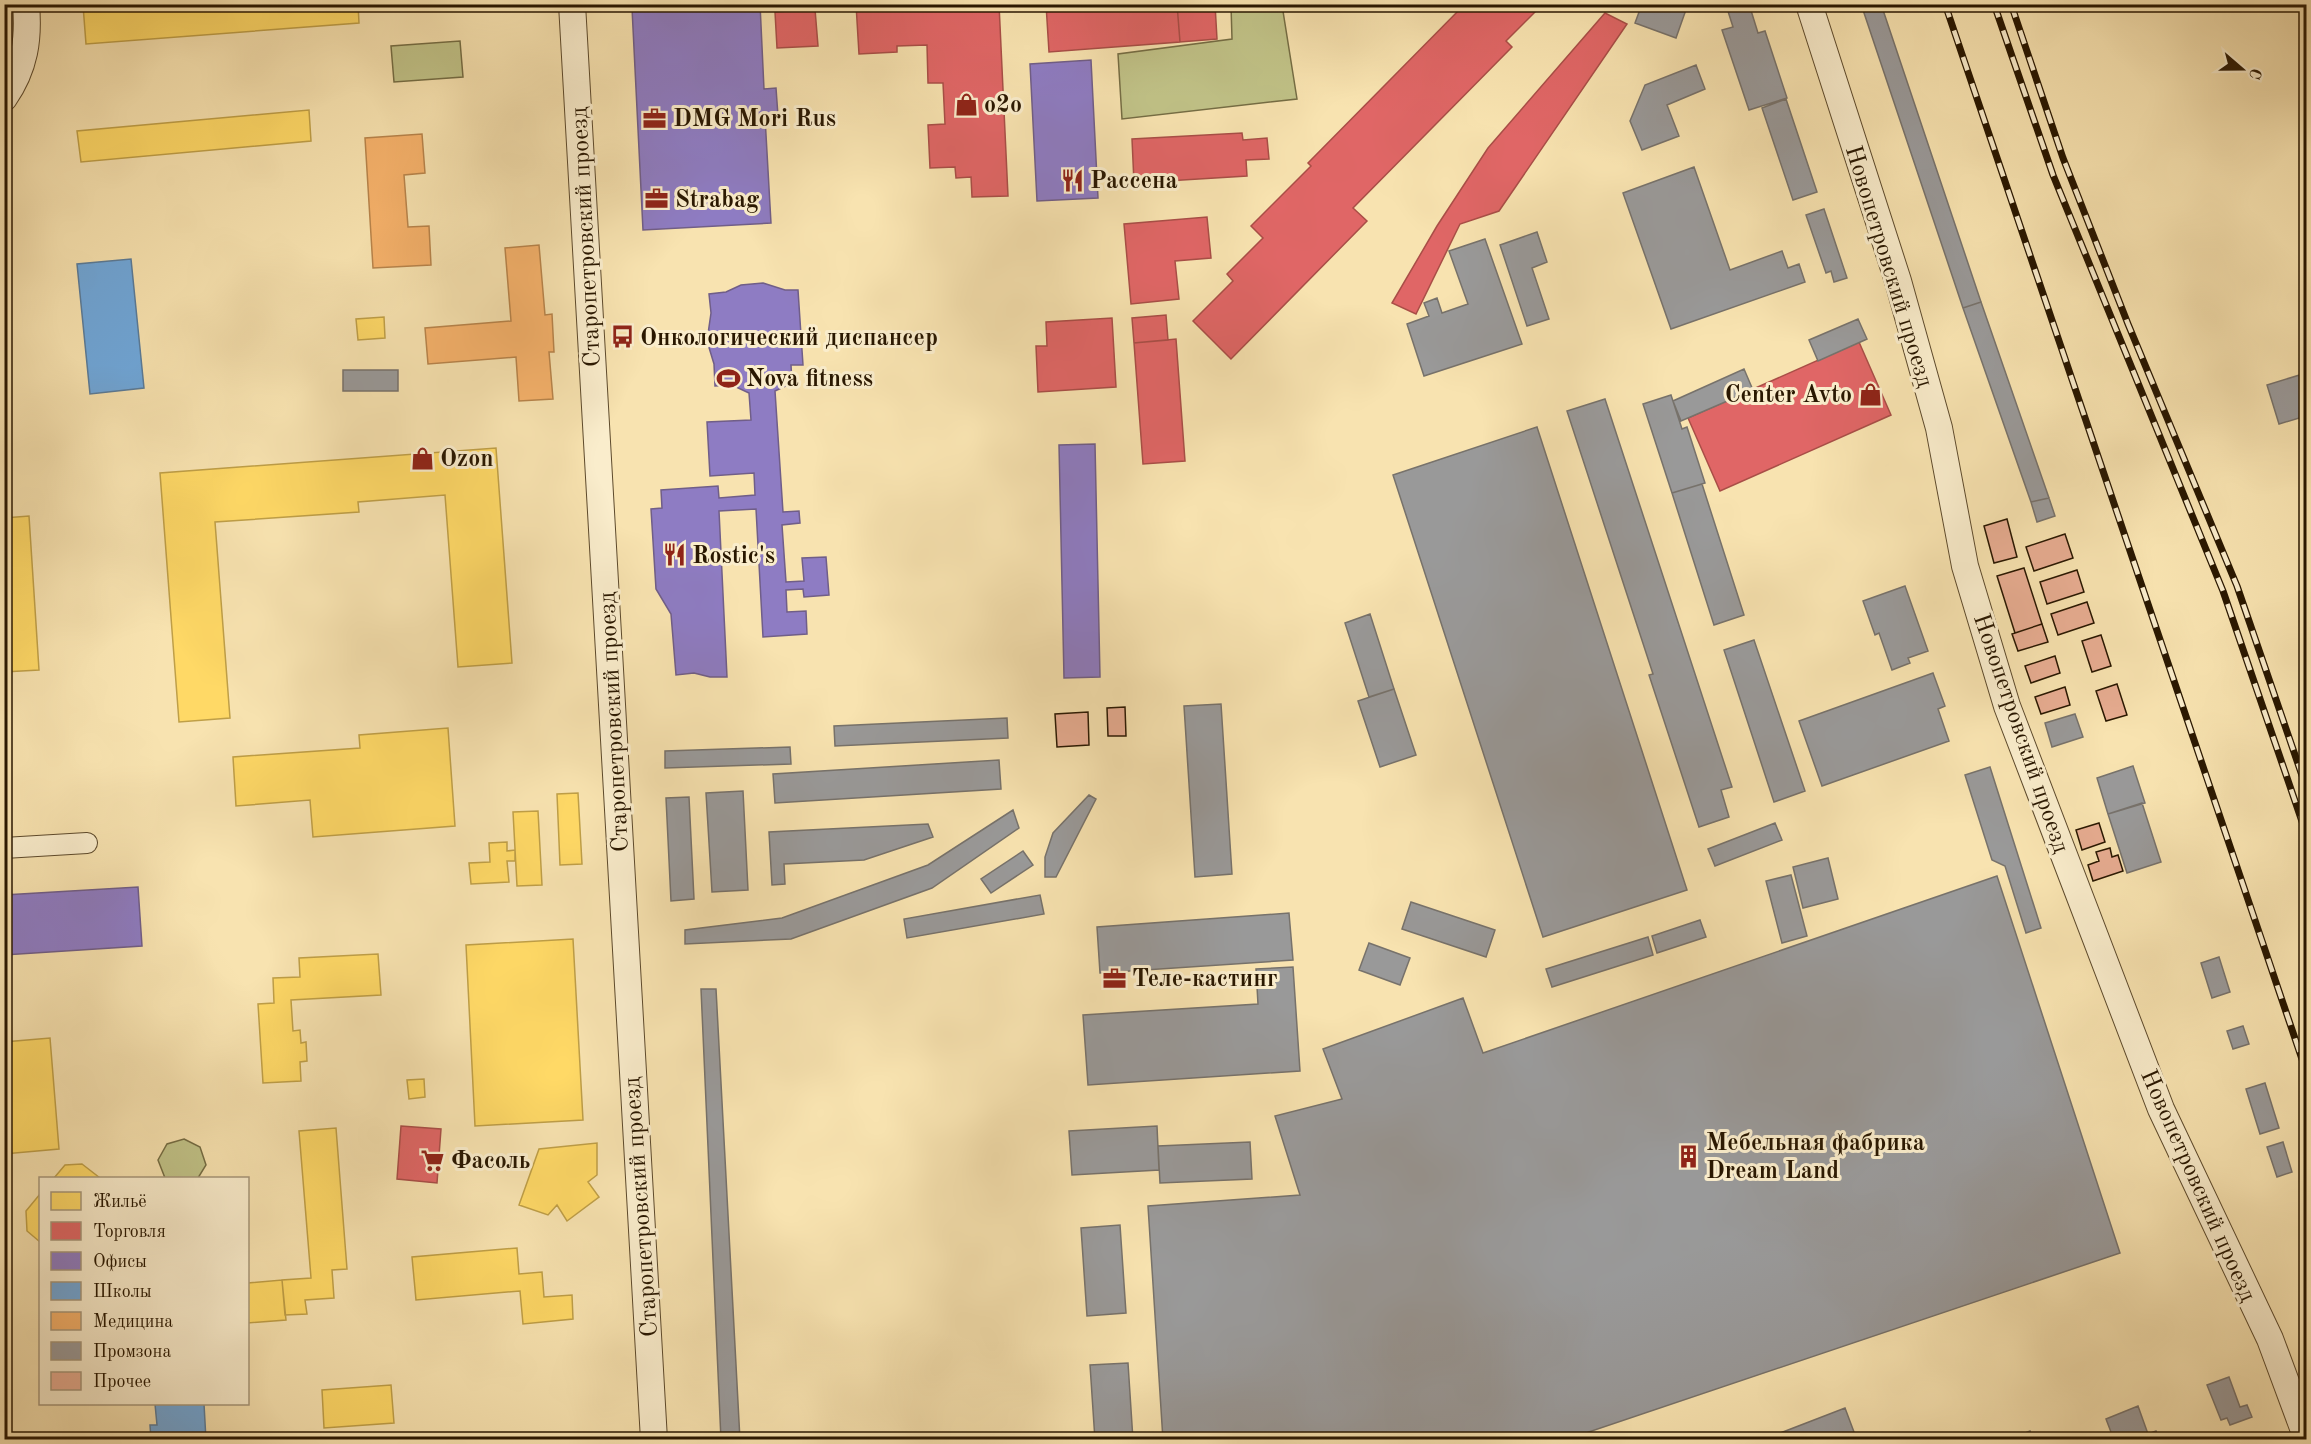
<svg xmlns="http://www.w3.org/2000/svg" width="2311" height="1444" font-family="'Old Standard TT',serif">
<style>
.green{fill:#c1c388;stroke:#756d44;stroke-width:1.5}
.homes{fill:#ffd966;stroke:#bf9f47;stroke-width:1.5}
.shops{fill:#e06666;stroke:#a94e47;stroke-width:1.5}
.offices{fill:#8e7cc3;stroke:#705e88;stroke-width:1.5}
.schools{fill:#6fa8dc;stroke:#5a7c9a;stroke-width:1.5}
.health{fill:#f6b26b;stroke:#b8844b;stroke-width:1.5}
.industry{fill:#999;stroke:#77726b;stroke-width:1.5}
.building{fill:#e8ad92;stroke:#291700;stroke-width:1.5}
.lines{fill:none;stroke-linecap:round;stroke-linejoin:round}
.minor-casing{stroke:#5d4a2c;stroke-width:22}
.tertiary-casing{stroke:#5d4a2c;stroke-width:28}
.minor{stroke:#faedcc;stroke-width:20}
.tertiary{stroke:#faedcc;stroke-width:26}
.rail-casing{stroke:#291700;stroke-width:7}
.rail{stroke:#faedcc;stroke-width:4.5;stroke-dasharray:14;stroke-linecap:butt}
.labels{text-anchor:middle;stroke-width:6;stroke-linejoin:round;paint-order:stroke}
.poi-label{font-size:24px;font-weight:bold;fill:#291700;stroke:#faedcc;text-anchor:start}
.street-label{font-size:24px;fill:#291700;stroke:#faedcc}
</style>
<rect width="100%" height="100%" fill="#f8e3b0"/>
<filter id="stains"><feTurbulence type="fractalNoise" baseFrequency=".00333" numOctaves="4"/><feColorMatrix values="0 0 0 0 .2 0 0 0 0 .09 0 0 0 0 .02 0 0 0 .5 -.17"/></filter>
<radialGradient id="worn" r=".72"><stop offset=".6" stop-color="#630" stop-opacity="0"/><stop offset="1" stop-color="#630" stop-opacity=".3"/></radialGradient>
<path class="green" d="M1231,5H1282L1297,99L1122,119L1118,54L1232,39Z
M460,41L463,77L394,82L391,46Z
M184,1139L200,1147L206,1165L198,1178H165L158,1160L167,1144Z"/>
<path class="homes" d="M358,4L359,23L86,44L83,5Z
M309,110L311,141L81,162L77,131Z
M384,317L385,338L358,340L356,319Z
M496,448L512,663L458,667L445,495L358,502L359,512L215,522L230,718L179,722L160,473Z
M29,516L39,670L4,672V518Z
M448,728L455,826L313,837L310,800L236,806L233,757L360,748L359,735Z
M578,793L582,864L560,865L557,794Z
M538,811L542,885L517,886L513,812Z
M507,842V851L515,850V861H507L509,882L471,884L469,863L490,862L489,843Z
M573,939L583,1120L475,1126L466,945Z
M378,954L381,995L291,1000L293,1031L300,1030L301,1043L306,1042L307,1061L300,1062L301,1081L263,1083L258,1004L274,1003L273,978L300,977L299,958Z
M50,1038L59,1149L4,1154V1111L10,1110L4,1042Z
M424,1079L425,1097L409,1099L407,1080Z
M336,1128L347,1269L332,1270L334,1298L305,1300L307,1314L285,1315L282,1280L311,1278L299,1131Z
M597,1143V1175L588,1182L599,1197L567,1221L557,1205L548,1215L519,1205L539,1149Z
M82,1164L100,1178H54L65,1165Z
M40,1194V1242L27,1231L26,1211Z
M517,1248L519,1274L542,1272L544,1297L572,1295L573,1319L523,1324L520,1291L416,1300L412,1257Z
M282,1280L286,1320L248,1323V1283Z
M391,1385L394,1423L324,1428L322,1390Z"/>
<path class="shops" d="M856,4H999L1008,196L972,197L971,177L956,178L955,167L930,168L928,125L945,124L943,83H928L927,45L897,46V52L859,54Z
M1046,4H1177L1180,42L1049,52Z
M1177,4H1215L1217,39L1180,42Z
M1465,4H1543L1506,41L1512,47L1353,208L1367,221L1231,359L1193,321L1233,281L1227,274L1263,238L1251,226L1311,166L1308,163Z
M815,9L818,46L777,48L775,12Z
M1605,13L1627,24L1499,211L1460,224L1416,314L1392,303L1437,226L1488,148Z
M1242,133L1243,140L1267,138L1269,159L1246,160L1247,176L1134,183L1132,139Z
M1207,217L1211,258L1175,261L1179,299L1131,304L1124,224Z
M1166,315L1168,340L1134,343L1132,318Z
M1112,318L1116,387L1038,392L1036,346H1047L1046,322Z
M1176,339L1185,461L1143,464L1134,343Z
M1859,342L1891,415L1720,491L1688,418Z
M401,1126L441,1129L437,1183L397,1179Z"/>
<path class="offices" d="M704,4H760L764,89L776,88L778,116L765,117L771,223L643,230L632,8Z
M1091,60L1098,198L1037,201L1030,64Z
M763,283L785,290H798L803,365H791L792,383L775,391L783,512L799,511L800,523L782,525L786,582L804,581L802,558L826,557L829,595L804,597L803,589L786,590L787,612L806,611L807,634L763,637L756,509L719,511L727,677H710L694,673L676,675L671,614L656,589L651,509L662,508L661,490L718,486L719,498L755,495L754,473L710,476L707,422L751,420L749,393L732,385L715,386L714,364L707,341L711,313L709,294L726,292L741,285Z
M1095,444L1100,677L1064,678L1059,445Z
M138,887L142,946L4,955V895Z"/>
<path class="schools" d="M131,259L144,388L90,394L77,264Z
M155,1404H204L206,1440H151L150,1425H157Z"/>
<path class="health" d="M422,134L425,173L404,175L408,227L429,226L431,265L373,268L365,138Z
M539,245L545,315L552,314L554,352H549L553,399L519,401L516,357L428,364L425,328L511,321L505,248Z"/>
<path class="industry" d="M1642,4H1688L1676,38L1635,23Z
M1749,4L1758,33L1765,31L1787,98L1749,110L1722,30L1733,27L1726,5Z
M1861,4H1881L1981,302L1963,308Z
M1696,65L1705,89L1667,105L1679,136L1642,150L1630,121L1645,85Z
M1786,99L1817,192L1793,200L1762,108Z
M1694,167L1730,270L1782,251L1788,268L1799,264L1805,282L1671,329L1623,193Z
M1824,209L1847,278L1834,282L1831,271L1826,273L1806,215Z
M1537,232L1547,262L1532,268L1549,319L1527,326L1500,245Z
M1485,239L1522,344L1424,376L1407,324L1429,316L1424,303L1437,298L1442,313L1468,304L1449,251Z
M1981,302L2049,498L2031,502L1963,308Z
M1858,319L1867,339L1818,361L1809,340Z
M1744,369L1753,390L1681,421L1673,401Z
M343,370H398V391H343Z
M2306,373V416L2279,424L2267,385Z
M1671,395L1682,429L1687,427L1705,483L1672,493L1643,404Z
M1605,399L1732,787L1721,790L1729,817L1699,827L1649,675L1653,674L1567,411Z
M1537,427L1687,890L1543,937L1393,475Z
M1702,484L1744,615L1714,625L1672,493Z
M2049,498L2055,516L2037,522L2031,502Z
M1905,586L1928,651L1908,658L1910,663L1892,670L1879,633L1875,635L1863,601Z
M1370,614L1394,689L1369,697L1345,623Z
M1754,640L1805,791L1774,802L1724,650Z
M1933,673L1945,706L1938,709L1949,741L1822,786L1799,721Z
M1394,689L1416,755L1380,767L1358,701Z
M1221,704L1232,874L1195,877L1184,706Z
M2075,714L2083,737L2052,747L2045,723Z
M1007,718L1008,738L835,746L834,726Z
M790,747L791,764L665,768V751Z
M999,760L1001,789L775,803L773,774Z
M2133,766L2145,803L2108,814L2097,778Z
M1990,767L2041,928L2026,933L2005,866L1992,860L1965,775Z
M743,791L748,890L712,892L706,793Z
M1089,795L1096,799L1056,877H1045V857L1053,833Z
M689,797L694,899L671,901L666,798Z
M2142,803L2161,862L2127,873L2108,814Z
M1013,810L1019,828L932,888L791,939L685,944V930L782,918L928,865Z
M1775,823L1782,840L1715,866L1708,849Z
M928,824L933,837L864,860L784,864L785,884L772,885L769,832Z
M1023,851L1033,865L991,893L981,879Z
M1828,858L1838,899L1803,908L1793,867Z
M1791,875L1807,936L1782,943L1766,881Z
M1997,876L2120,1253L1565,1440H1163L1148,1206L1300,1195L1275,1116L1342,1099L1323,1049L1463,998L1483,1053Z
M1040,895L1044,914L907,938L904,919Z
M1411,902L1495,930L1486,957L1402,929Z
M1289,913L1293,960L1100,973L1097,927Z
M1700,920L1706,937L1657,953L1652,936Z
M1648,937L1653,955L1552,987L1546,969Z
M1369,943L1410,958L1400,985L1359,970Z
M2219,957L2230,992L2212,998L2201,963Z
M1293,967L1300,1071L1088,1085L1083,1015L1258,1004L1256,969Z
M701,989H716L740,1440H721Z
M2243,1026L2249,1044L2233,1049L2227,1031Z
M2265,1083L2279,1128L2260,1134L2246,1089Z
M1157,1126L1159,1170L1072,1175L1069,1131Z
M1250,1142L1252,1179L1160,1183L1158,1146Z
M2283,1142L2292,1172L2277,1177L2267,1147Z
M1120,1225L1126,1313L1087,1316L1081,1228Z
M1128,1363L1133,1440H1095L1090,1365Z
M2229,1377L2240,1407L2247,1405L2252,1417L2230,1425L2227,1418L2221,1420L2207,1385Z
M2138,1406L2148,1434L2156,1431L2159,1440H2114L2106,1419Z
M1845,1408L1857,1440H1762Z
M2030,1431L2033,1440H2008Z"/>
<path class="building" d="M2007,519L2017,557L1994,563L1984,526Z
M2065,534L2073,558L2034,571L2026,547Z
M2024,568L2042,624L2015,633L1997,576Z
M2077,570L2084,592L2047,604L2040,582Z
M2087,602L2094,623L2058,635L2051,614Z
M2042,624L2048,642L2018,651L2012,634Z
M2101,635L2111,666L2092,672L2082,641Z
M2055,656L2060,673L2031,683L2025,666Z
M2117,684L2127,715L2106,721L2096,691Z
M2065,687L2070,705L2041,714L2035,697Z
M1125,707L1126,736H1108L1107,708Z
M1088,712L1089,745L1057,747L1055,714Z
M2099,823L2105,842L2082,850L2076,830Z
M2110,848L2112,857L2118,855L2123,871L2093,881L2088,865L2099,861L2096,852Z"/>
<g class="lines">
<defs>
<path id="minor" d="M4,848L87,843"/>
<path id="tertiary" d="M572,4L654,1440
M1809,4L1898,281L1939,428L1965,566L2007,706L2161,1109L2270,1339L2306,1436
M4,98C25,68 29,39 26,4"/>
</defs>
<use href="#minor" class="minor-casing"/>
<use href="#tertiary" class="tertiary-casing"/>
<use href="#minor" class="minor"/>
<use href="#tertiary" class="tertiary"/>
<defs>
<path id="rail" d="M1945,4L2306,1071
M1994,4L2053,175L2223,591L2306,833
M2011,4L2063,158L2128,324L2237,586L2306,787"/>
</defs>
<use href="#rail" class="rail-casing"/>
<use href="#rail" class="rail"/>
</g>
<defs>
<symbol id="shop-bare" viewBox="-9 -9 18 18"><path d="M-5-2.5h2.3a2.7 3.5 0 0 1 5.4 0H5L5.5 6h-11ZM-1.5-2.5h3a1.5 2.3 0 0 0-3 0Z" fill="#8f2418" stroke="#faedcc" stroke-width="2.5" paint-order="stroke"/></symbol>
<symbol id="office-bare" viewBox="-9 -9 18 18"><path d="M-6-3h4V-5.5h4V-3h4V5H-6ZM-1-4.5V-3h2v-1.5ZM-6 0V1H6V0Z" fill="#8f2418" stroke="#faedcc" stroke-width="2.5" paint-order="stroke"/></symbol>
<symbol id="restaurant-bare" viewBox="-9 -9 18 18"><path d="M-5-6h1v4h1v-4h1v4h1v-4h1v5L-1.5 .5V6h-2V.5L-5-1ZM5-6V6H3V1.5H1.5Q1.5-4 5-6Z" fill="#8f2418" stroke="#faedcc" stroke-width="2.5" paint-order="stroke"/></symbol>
<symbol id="bus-bare" viewBox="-9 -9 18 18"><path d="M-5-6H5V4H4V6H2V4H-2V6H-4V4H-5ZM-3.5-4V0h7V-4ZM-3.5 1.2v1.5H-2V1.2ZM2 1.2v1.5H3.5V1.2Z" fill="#8f2418" stroke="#faedcc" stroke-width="2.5" paint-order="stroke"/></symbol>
<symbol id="stadium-bare" viewBox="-9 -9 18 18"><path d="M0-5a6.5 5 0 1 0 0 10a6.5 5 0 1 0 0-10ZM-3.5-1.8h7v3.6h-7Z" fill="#8f2418" stroke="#faedcc" stroke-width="2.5" paint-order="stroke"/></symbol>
<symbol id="building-bare" viewBox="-9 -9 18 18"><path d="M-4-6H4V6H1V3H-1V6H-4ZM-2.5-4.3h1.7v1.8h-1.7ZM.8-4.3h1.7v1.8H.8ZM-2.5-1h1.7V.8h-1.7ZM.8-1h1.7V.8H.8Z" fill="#8f2418" stroke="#faedcc" stroke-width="2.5" paint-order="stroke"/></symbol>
<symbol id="supermarket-bare" viewBox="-9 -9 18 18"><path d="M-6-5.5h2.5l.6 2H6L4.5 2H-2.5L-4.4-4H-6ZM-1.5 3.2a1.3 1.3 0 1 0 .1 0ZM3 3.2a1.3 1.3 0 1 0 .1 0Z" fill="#8f2418" stroke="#faedcc" stroke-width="2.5" paint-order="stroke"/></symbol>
</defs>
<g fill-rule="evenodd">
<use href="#shop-bare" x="950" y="88" width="33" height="33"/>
<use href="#office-bare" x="638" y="102" width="33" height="33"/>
<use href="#restaurant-bare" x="1056" y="164" width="33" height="33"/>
<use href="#office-bare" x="640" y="182" width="33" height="33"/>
<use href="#bus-bare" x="606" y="320" width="33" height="33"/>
<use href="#stadium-bare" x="712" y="362" width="33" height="33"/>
<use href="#shop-bare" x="1854" y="378" width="33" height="33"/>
<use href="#shop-bare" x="406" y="442" width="33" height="33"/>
<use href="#restaurant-bare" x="658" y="538" width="33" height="33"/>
<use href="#office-bare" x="1098" y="962" width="33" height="33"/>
<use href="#building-bare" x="1672" y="1140" width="33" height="33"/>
<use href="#supermarket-bare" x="416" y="1144" width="33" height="33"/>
</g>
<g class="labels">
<g class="poi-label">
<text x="984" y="112">o2o</text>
<text x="673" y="126">DMG Mori Rus</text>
<text x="1090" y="188">Рассена</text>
<text x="675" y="207">Strabag</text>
<text x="640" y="345">Онкологический диспансер</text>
<text x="746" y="386">Nova fitness</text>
<text x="1852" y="402" text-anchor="end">Center Avto</text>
<text x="440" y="466">Ozon</text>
<text x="692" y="563">Rostic's</text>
<text x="1132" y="986">Теле-кастинг</text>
<text x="1706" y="1150">Мебельная фабрика<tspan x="1706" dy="28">Dream Land</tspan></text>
<text x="451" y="1168">Фасоль</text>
</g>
<g class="street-label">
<text transform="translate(585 237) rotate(-93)" y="8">Старопетровский проезд</text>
<text transform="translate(1890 266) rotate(73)" y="8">Новопетровский проезд</text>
<text transform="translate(613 722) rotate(-93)" y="8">Старопетровский проезд</text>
<text transform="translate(2022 733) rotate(71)" y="8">Новопетровский проезд</text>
<text transform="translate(2199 1185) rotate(66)" y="8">Новопетровский проезд</text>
<text transform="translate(640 1207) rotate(-94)" y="8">Старопетровский проезд</text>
</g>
</g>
<rect width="2311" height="1444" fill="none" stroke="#f8e3b0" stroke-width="24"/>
<rect x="6" y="6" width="2299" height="1432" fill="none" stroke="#291700" stroke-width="3"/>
<rect x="12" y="12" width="2287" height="1420" fill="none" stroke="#291700" stroke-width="1.5"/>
<rect x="39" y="1177" width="210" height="228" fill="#faedcc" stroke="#a6977a" stroke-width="1.5"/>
<rect x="51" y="1192" width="30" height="18" fill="#ffd966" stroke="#a6977a" stroke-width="1.5"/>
<text x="93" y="1207" font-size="18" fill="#291700">Жильё</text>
<rect x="51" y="1222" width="30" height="18" fill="#e06666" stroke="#a6977a" stroke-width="1.5"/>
<text x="93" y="1237" font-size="18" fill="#291700">Торговля</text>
<rect x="51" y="1252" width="30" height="18" fill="#8e7cc3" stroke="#a6977a" stroke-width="1.5"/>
<text x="93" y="1267" font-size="18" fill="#291700">Офисы</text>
<rect x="51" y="1282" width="30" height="18" fill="#6fa8dc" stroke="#a6977a" stroke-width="1.5"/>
<text x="93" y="1297" font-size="18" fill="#291700">Школы</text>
<rect x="51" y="1312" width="30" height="18" fill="#f6b26b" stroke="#a6977a" stroke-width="1.5"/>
<text x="93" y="1327" font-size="18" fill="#291700">Медицина</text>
<rect x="51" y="1342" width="30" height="18" fill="#999999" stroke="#a6977a" stroke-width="1.5"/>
<text x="93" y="1357" font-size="18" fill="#291700">Промзона</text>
<rect x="51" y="1372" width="30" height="18" fill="#e8ad92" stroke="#a6977a" stroke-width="1.5"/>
<text x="93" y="1387" font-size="18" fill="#291700">Прочее</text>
<g transform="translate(2242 69) rotate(110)" stroke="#faedcc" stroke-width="4.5" paint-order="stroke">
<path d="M0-4.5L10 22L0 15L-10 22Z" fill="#291700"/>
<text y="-9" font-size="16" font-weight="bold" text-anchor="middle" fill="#291700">С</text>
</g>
<rect width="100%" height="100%" filter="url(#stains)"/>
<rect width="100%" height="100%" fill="url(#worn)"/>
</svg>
